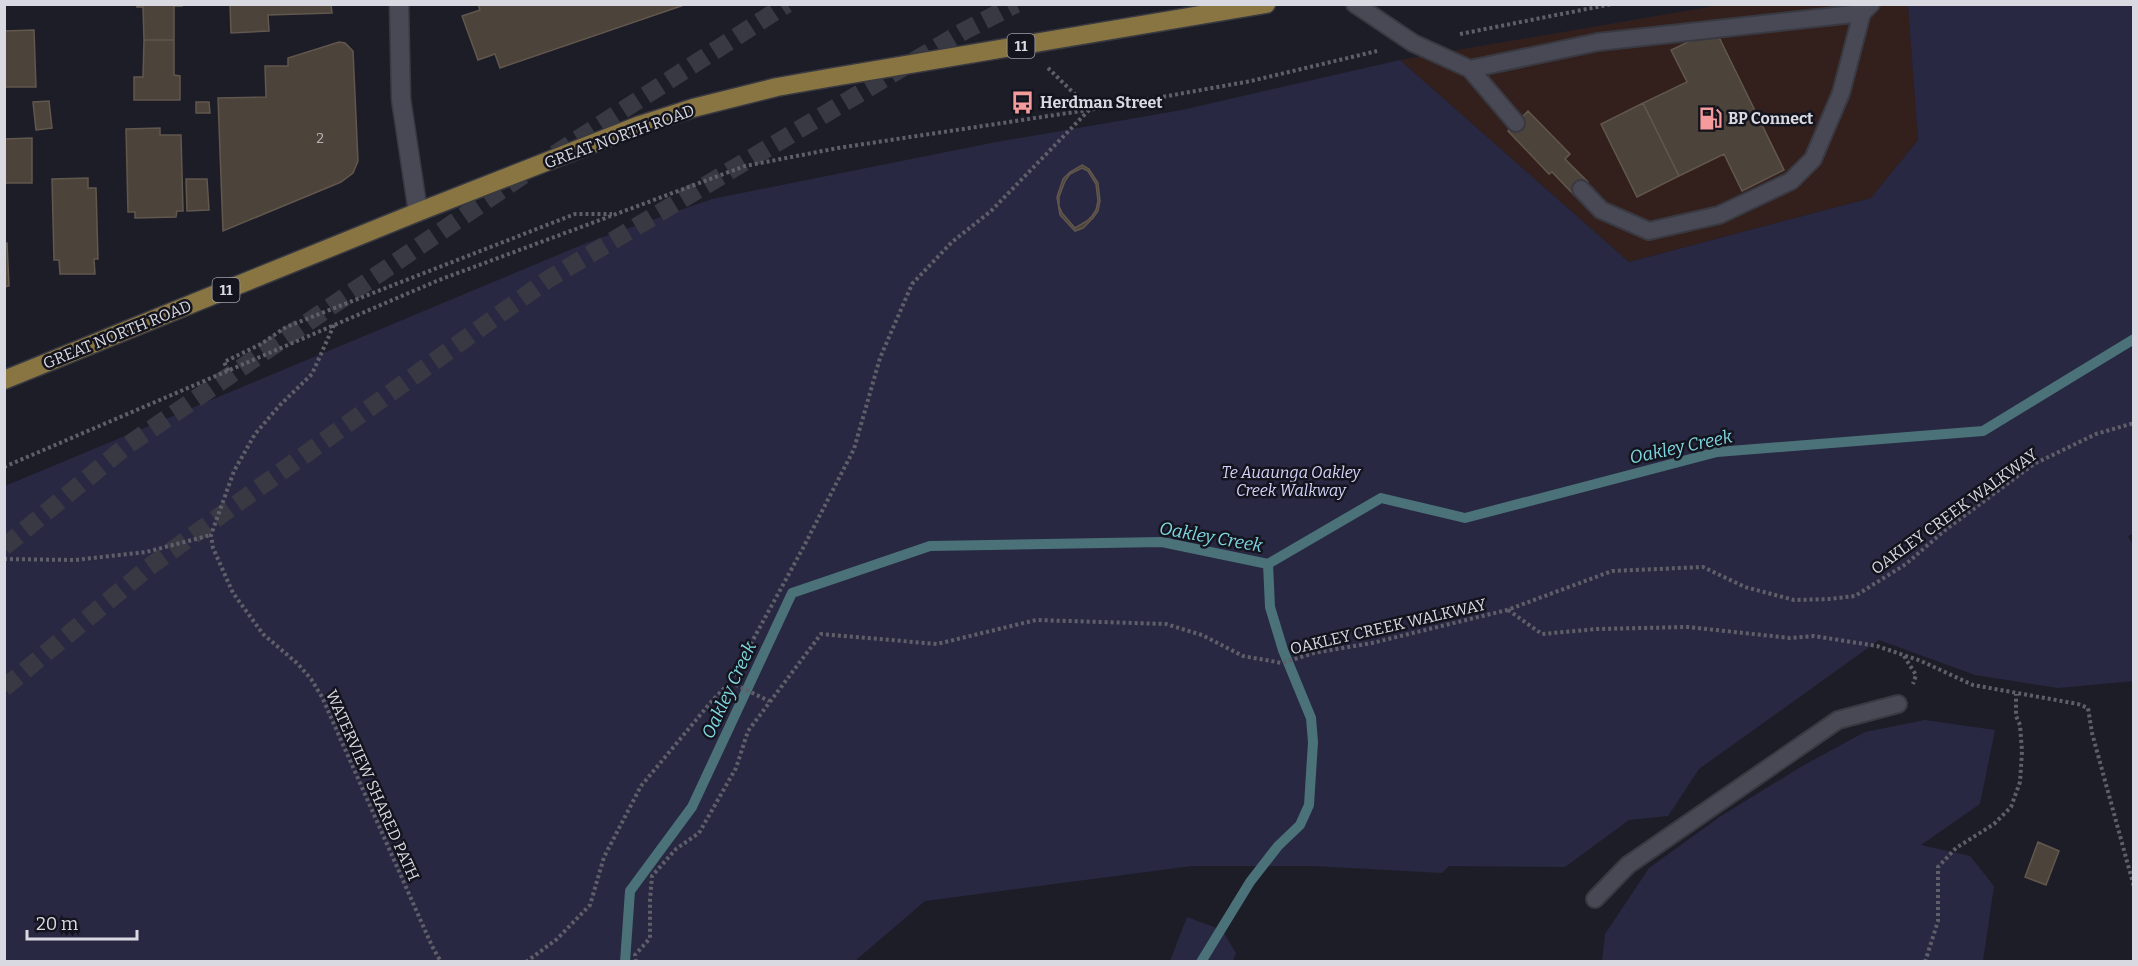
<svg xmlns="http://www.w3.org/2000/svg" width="2138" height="966" font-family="Bitter,serif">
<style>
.commercial{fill:#33201d}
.green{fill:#282842}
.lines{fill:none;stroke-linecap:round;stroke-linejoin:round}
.stream{stroke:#4b7279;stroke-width:10}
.building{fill:#4c433a;stroke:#61574d;stroke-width:1.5;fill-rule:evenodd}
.motorway-tunnel{stroke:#393944;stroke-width:18;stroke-dasharray:18 9;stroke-linecap:butt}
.service-casing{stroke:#393942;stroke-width:20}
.minor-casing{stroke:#393942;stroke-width:21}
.primary-casing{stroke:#393942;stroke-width:21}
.path{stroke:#5f5f69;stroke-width:4;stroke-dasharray:3 3;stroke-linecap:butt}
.service{stroke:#484955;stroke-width:16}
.minor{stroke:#484955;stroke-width:18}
.primary{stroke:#897542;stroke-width:18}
.labels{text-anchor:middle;stroke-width:5;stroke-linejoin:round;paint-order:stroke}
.number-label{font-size:14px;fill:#b6b4b7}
.shield{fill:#14141e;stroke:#9e9ea6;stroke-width:1.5}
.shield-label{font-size:15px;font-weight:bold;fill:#d9d9e1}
.poi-label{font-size:16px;font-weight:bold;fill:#d9d9e1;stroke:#14141e;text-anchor:start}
.street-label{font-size:16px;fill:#d9d9e1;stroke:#14141e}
.park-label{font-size:16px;font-style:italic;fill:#d2d3f9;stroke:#14141e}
.water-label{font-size:18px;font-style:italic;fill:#7ed7e1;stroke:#14141e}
</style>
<rect width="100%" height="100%" fill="#1d1d28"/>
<path class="commercial" d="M1720,5H1908L1918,140L1871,198L1629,262L1400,60Z"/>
<path class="green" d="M1908,5H2133L2134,533L2128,536L2134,547L2133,681L2058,688L1975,675L1879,640L1699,769L1668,816L1629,820L1565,867L1449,866L1442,873L1314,866H1192L925,901L855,961L5,962V486L589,242L712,199L991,143L1182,110L1400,60L1629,262L1871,198L1918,140Z
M1925,720L1995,730L1980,804L1921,845L1970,856L1994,886L1983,961H1602L1605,934L1649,868L1721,816L1804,765L1865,732Z
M1187,917L1222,930L1236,953L1233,961H1170Z"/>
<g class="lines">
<path class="stream" d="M625,962L630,891L692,807L792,593L930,546L1162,542L1268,564L1381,498L1465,518L1717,452L1983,431L2134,339
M1201,962L1250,882L1278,846L1300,825L1309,805L1313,742L1311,718L1283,650L1270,607L1268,564"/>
</g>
<path class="building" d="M137,4H182V6H174V40H144L143,7H137Z
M230,4H331L332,13L268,15L269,31L231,33Z
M478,4H687L500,68L495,54L478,60L462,16L480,10Z
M1715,29L1784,170L1742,191L1724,154L1679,176L1643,103L1687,82L1671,50Z
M34,30L36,87H4V31Z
M144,40H174V75L180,76V100H134V77H143Z
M339,42L345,43L353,51L358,161L353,173L341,182L223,231L218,98L266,97L265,66H288V58Z
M49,101L52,128L36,130L33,102Z
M196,102H209L210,113H196Z
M1643,103L1679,176L1637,197L1601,124Z
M1528,111L1570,154L1565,159L1588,182L1575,196L1552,172L1549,174L1508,131Z
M160,128V135H181L183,211H177L176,217L135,218V212H128L126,129Z
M32,138V183H4V139Z
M1082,165L1089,169L1098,183L1100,201L1098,211L1093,218L1083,228L1075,231L1060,215L1057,197L1063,179L1070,172ZM1082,168L1088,171L1096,184L1098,201L1096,210L1092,216L1087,221L1075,228L1062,213L1059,206V197L1065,181L1070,174Z
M88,178V188H96L98,259H94L95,274H60L59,260H54L52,179Z
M186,179H207L209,210L187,211Z
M7,243L9,286L4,287V244Z
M2038,842L2059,851L2046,885L2025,877Z"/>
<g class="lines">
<path class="motorway-tunnel" d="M555,154L787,4
M4,547L125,447L525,174
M4,688L149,567L547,280L964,31L1016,4"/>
<defs>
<path id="service" d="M1355,4L1413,43L1470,69L1598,42L1862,13L1871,4
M1470,69L1516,123
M1581,189L1601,210L1649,231L1719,215L1791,181L1813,159L1841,93L1862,13
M1595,899L1628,865L1838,720L1898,704"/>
<path id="minor" d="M399,4L401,99L418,212"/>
<path id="primary" d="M4,380L418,212L640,125L693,108L777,87L828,78L1266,4"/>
</defs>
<use href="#service" class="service-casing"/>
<use href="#minor" class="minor-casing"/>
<use href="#primary" class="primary-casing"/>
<path class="path" d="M1460,34L1612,4
M334,325L312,374L280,405L255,434L234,471L211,535L213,548L233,593L263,634L298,664L311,679L322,697L432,946L441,962
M228,371L224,362L261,344L286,327L575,214H612
M4,467L439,280L745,166L838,148L1101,108L1251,81L1377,51
M4,559L75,560L146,552L211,535
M1508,610L1542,634L1597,629L1688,627L1790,638L1814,636L1877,646L1921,661L1973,685L2078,704L2088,708L2092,733L2134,887
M1904,656L1916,675L1913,684
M730,682L769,701
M526,962L557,939L590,905L604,857L641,786L711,702L730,682L803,548L854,449L880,358L912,284L952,242L991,211L1090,109L1048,68
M636,962L635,955L650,938V900L652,876L676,849L699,833L736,768L748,731L821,634L937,644L1036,620L1166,624L1202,635L1243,656L1282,663L1314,653L1372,643L1507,610L1612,571L1703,567L1745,587L1794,600L1829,599L1855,596L1906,564L1944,531L2034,464L2096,434L2134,423
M1925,962L1938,921V867L1956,848L1994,824L2011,807L2020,782L2022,751L2020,725L2016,716V694"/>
<use href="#service" class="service"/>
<use href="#minor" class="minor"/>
<use href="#primary" class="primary"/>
</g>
<defs>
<symbol id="bus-bare" viewBox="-9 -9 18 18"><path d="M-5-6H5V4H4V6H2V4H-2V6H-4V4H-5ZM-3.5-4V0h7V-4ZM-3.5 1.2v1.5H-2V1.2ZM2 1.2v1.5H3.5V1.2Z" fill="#f59b9c" stroke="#14141e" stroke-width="2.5" paint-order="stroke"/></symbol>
<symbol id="fuel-bare" viewBox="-9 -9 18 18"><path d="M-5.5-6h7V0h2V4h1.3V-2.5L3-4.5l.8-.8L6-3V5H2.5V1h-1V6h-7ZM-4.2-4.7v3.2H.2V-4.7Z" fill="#f59b9c" stroke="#14141e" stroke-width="2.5" paint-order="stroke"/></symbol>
</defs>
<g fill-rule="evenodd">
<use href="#bus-bare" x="1006" y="86" width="33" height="33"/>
<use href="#fuel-bare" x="1694" y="102" width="33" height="33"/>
</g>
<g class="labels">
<g class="number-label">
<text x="320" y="143">2</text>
</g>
<g class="shield">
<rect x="1007.5" y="34" width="27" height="24" rx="4.5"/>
<rect x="212.5" y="278" width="27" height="24" rx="4.5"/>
</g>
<g class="shield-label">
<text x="1021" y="51">11</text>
<text x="226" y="295">11</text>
</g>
<g class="poi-label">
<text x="1040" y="108">Herdman Street</text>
<text x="1728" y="124">BP Connect</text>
</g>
<g class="street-label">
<text transform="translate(619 136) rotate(-20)" y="6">GREAT NORTH ROAD</text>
<text transform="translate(117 334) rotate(-22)" y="6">GREAT NORTH ROAD</text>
<text transform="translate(1954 511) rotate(-36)" y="6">OAKLEY CREEK WALKWAY</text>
<text transform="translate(1388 626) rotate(-13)" y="6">OAKLEY CREEK WALKWAY</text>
<text transform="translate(373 785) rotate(66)" y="6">WATERVIEW SHARED PATH</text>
</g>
<g class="park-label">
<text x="1291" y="478">Te Auaunga Oakley<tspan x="1291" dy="18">Creek Walkway</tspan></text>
</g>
<g class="water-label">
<text transform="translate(1681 447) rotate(-12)" y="6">Oakley Creek</text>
<text transform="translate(1211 537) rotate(10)" y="6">Oakley Creek</text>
<text transform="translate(729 690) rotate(-65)" y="6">Oakley Creek</text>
</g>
</g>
<rect width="2138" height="966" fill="none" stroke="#d9d9e1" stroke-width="12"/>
<path d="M27 930v9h110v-9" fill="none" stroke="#d9d9e1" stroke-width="3"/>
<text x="36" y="930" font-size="18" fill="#d9d9e1" stroke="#14141e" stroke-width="4.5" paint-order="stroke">20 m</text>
</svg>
